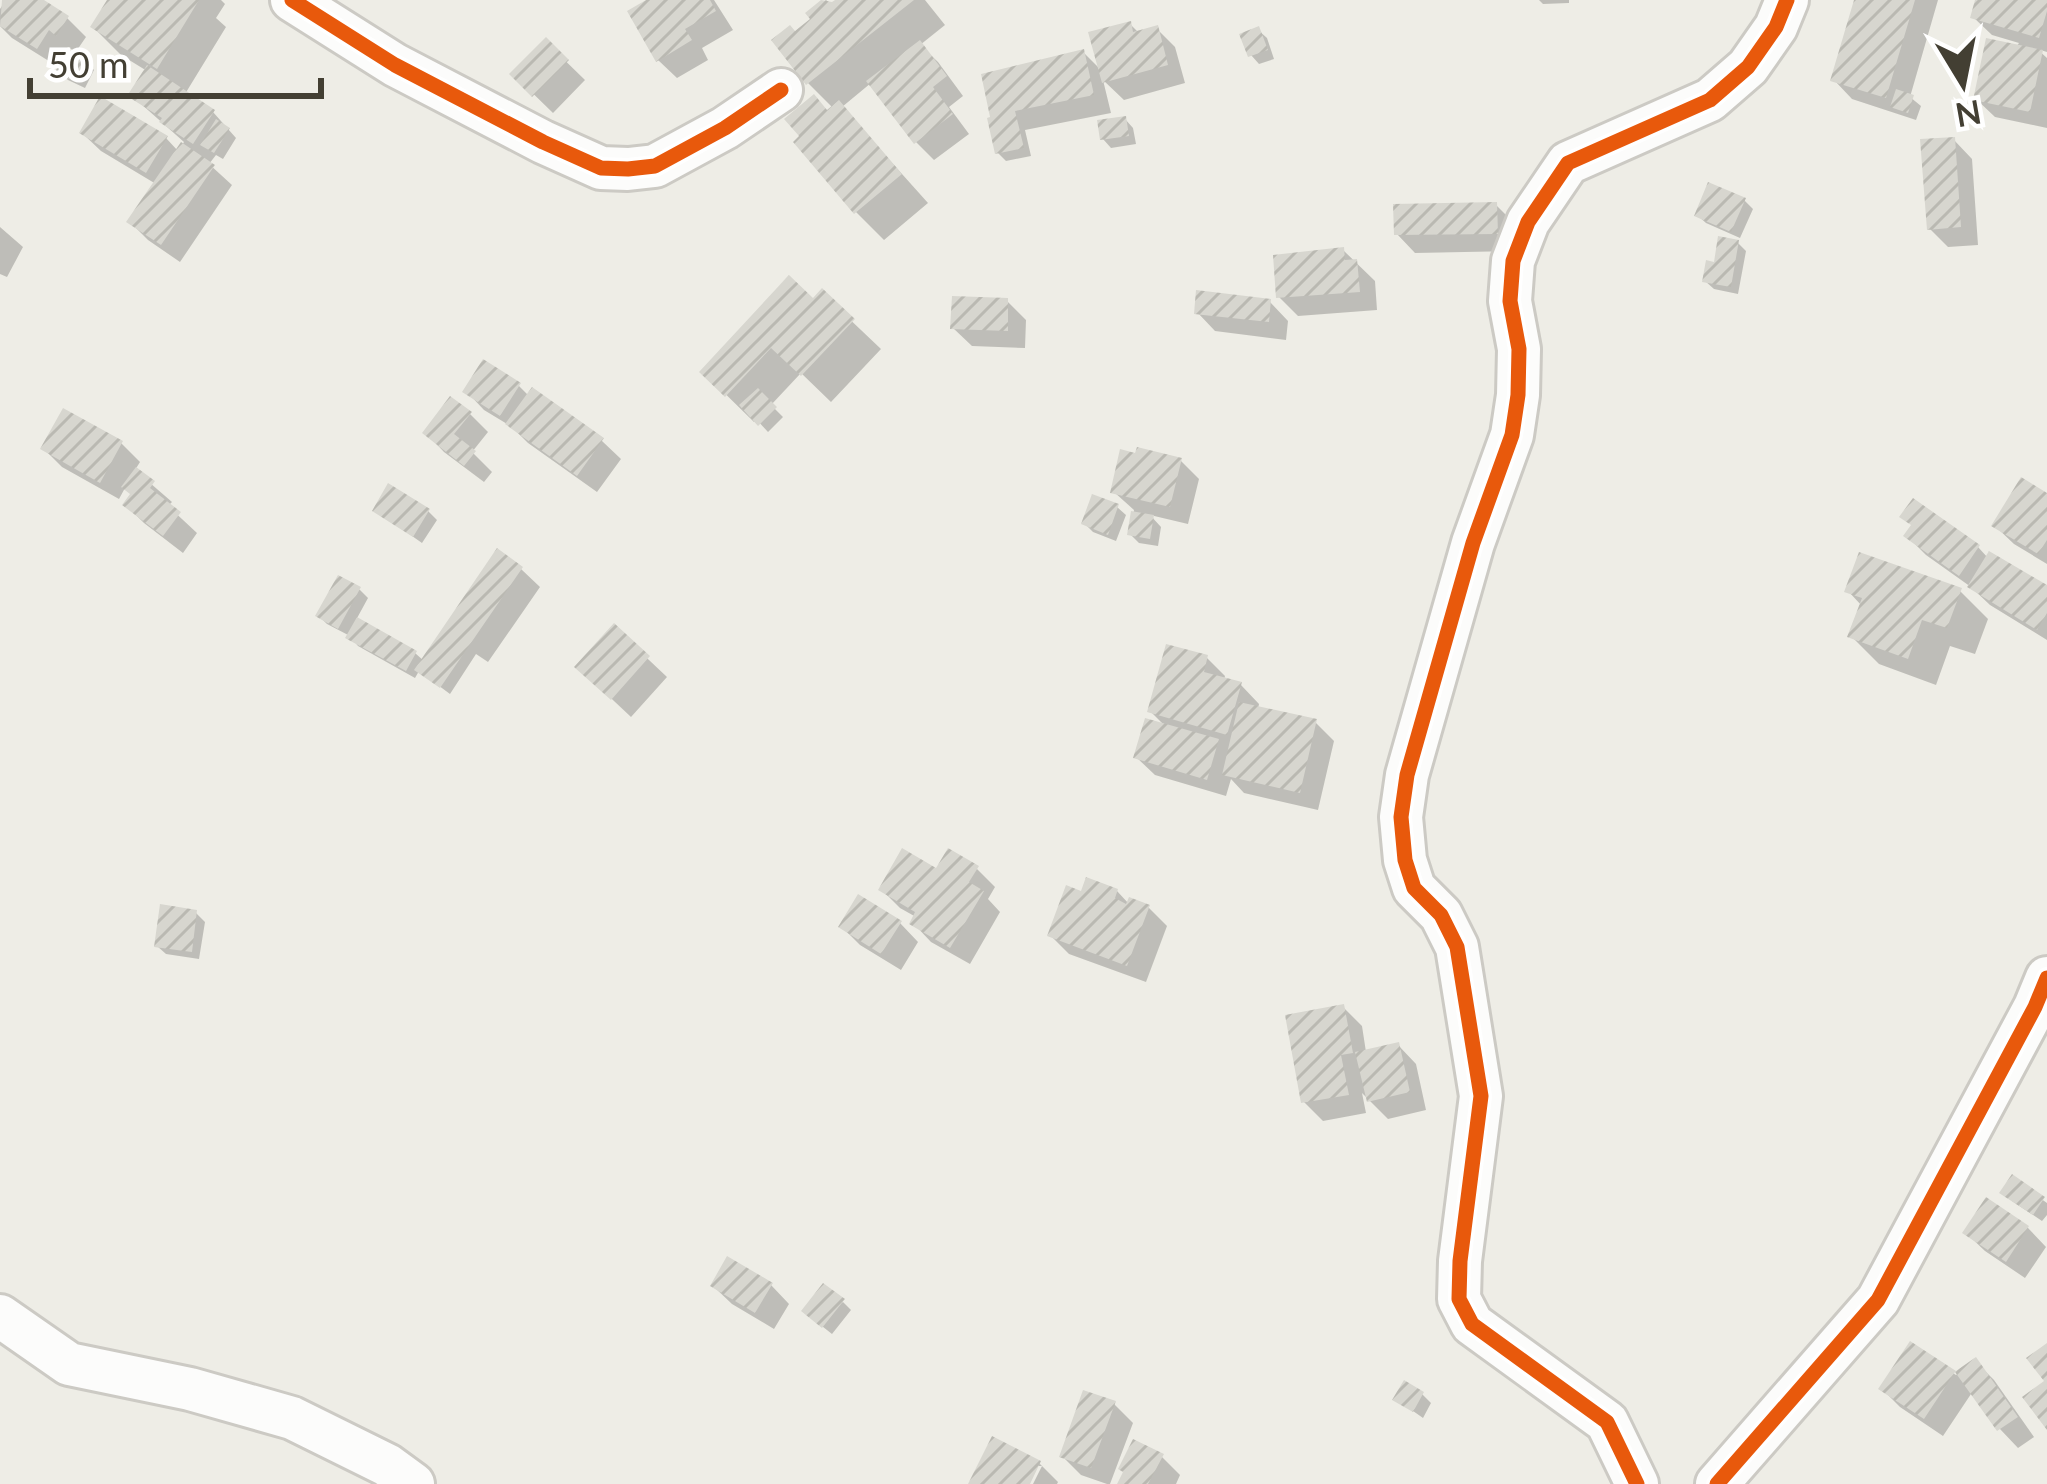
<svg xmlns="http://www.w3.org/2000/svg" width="2047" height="1484" font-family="Lato,sans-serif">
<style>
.shadow{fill:#0003;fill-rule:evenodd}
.building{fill:url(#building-hatch)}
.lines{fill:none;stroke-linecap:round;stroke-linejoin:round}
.minor-casing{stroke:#cccac4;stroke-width:48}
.minor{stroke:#fcfcfb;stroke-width:42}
.cycleway-casing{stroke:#fff;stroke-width:22}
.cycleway{stroke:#e8590c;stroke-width:15}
</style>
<defs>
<pattern id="building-hatch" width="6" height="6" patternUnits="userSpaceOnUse" patternTransform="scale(3)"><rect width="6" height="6" fill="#d7d6cf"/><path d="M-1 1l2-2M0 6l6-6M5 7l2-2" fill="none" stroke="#bab9b2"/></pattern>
</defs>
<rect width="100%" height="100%" fill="#eeede6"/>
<path class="shadow" d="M6,0H38L67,18L86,37L73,56L85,61L94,70L85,88L68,80L59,71L60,68L12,38L0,26V9ZM68,47L74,51L68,65L59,61Z
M110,0H221L225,4L216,18L226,27L185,94L213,112L236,138L223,159L216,155L209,164L232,185L180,262L148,240L130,222L156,184L101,151L82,133L166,138L178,151L184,142L131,95L147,71L121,55L93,27Z
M652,0H714L733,30L702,48L708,60L677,78L658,60Z
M826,0L833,6L840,0H925L945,25L920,45L938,62L963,96L949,107L969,134L934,160L916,142L871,83L842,107L928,203L884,240L856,212L797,142L833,108L808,83L775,41L795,35L815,19L809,13Z
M1539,0H1569V3L1543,4Z
M1857,0H1938L1910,97L1921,106L1916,120L1852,99L1834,80Z
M1978,0H2047V52L2037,49L2047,58V128L1995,117L1976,99L2019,43L1992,35L1973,17Z
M1130,24L1139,33L1157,29L1175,47L1185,83L1124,100L1103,80L1111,113L1025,130L1031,156L1006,161L998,153L990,120L1083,52L1102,71Z
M1258,30L1267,38L1274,59L1259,64L1251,55Z
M546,42L585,80L553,113L513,74Z
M1125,119L1133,128L1136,144L1111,148L1103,139Z
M1954,140L1972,159L1978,245L1948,247L1930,229Z
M1744,200L1753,209L1740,238L1706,223L1697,215Z
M1496,205L1515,224V251L1415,253L1397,234Z
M0,227L23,247L7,277L0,274Z
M1737,242L1746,251L1738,294L1714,289L1705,281Z
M1343,250L1375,281L1377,310L1298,316L1279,297Z
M822,293L881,349L831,402L801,373L771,405L783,417L768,432L757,420L754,422L703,372L813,302Z
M1007,301L1026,320L1025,348L972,346L953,328Z
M1270,302L1288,321L1286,340L1215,331L1197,312Z
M519,386L529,396L532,391L602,441L621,459L597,492L528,443L512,427L484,410L466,391Z
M470,414L488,432L472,452L492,472L484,482L444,452L426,433Z
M121,443L140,462L135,470L172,502L168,506L197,533L183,553L144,523L126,505L133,495L125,488L119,499L62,467L44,449Z
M1180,460L1199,479L1188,524L1150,515L1161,527L1158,546L1139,543L1130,534L1134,510L1114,492Z
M2047,496V564L2014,544L1995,526Z
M1117,507L1126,515L1116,541L1093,532L1085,524Z
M375,510L428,511L437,520L422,543Z
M1907,536L1978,547L1988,558L2047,589V640L1990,605L1971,587L1926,555Z
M521,569L540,587L488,662L476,654L450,694L419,671L415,678L358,646L350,636L327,624L318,615L339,579L360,590L368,598L356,620L415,653L424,661Z
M1848,591H1960L1988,619L1975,654L1950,646L1936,685L1879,664L1851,636L1862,606Z
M614,627L667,677L631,717L597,685Z
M1207,658L1225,676L1224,680L1241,685L1259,704L1258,709L1315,722L1334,741L1318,810L1244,793L1231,779L1226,796L1155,775L1136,757L1166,727L1150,711Z
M977,869L995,887L988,899L1000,912L970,964L931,942L913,923L916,917L900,908L882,890L937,872Z
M1117,891L1129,904L1149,908L1167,926L1146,982L1069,954L1050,935L1082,895Z
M196,913L205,922L199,959L166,954L157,946Z
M900,923L918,942L901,970L860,945L842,927Z
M1343,1007L1362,1026L1366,1052L1398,1045L1416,1064L1426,1110L1388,1119L1362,1093L1366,1113L1323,1121L1304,1102Z
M2013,1179L2047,1203V1215L2042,1221L2012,1201Z
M1987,1201L2028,1228L2046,1247L2025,1278L1985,1251L1966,1233Z
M771,1285L789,1304L774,1329L732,1304L713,1286Z
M843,1302L851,1310L832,1334L813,1319Z
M1911,1345L1956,1375L1975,1361L1994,1380L2034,1437L2018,1448L2000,1429L1973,1391L1943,1436L1900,1407L1882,1389Z
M1422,1394L1431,1403L1423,1418L1396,1399Z
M1114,1404L1133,1423L1110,1484H1107L1081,1475L1062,1456Z
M1162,1457L1180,1475L1176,1484H1121Z
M1039,1463L1058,1482L1057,1484H1033L1042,1466H1035L1026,1484H972Z"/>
<path class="building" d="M2,0H44L69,16L56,36L49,30L37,49L0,26Z
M107,0H199L157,69L90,27Z
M646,0H710L716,11L685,29L692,40L656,62L627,11Z
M821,0L832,2L835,0H914L806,85L771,40L790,25L795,31L810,19L805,13Z
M1854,0H1915L1886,98L1830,81Z
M1975,0H2047V11L2039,38L1970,18Z
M1131,21L1133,32L1158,25L1168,65L1102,83L1088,32Z
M1259,26L1268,50L1248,57L1239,34Z
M546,37L569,60L532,97L509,74Z
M1986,38L2043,50L2030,112L1973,100Z
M920,40L947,76L933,87L953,114L914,144L866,81Z
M1084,49L1094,95L1015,111L1024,148L995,154L987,118L990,117L981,74Z
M71,51L87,59L76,82L55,72L62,59L67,61Z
M147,65L215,110L193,144L159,122L162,118L127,96Z
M1896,89L1914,95L1908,113L1890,107Z
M814,94L827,110L839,100L902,174L854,214L793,142L799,136L784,119Z
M100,96L168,136L146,173L79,133Z
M1126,116L1129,136L1100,140L1097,120Z
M216,119L230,128L214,153L200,145Z
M1955,137L1961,227L1927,230L1920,139Z
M181,142L215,165L161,245L126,222Z
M1708,182L1746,198L1731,232L1694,216Z
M1497,202L1498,234L1394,235L1393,204Z
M1718,236L1739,240L1731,287L1702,282L1706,260L1714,262Z
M1344,247L1345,260L1357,259L1360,292L1276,298L1273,255Z
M789,275L813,298L822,288L855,319L801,376L771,348L725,397L699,372Z
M1196,290L1271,299L1269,322L1194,314Z
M952,296L1008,298V331L950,329Z
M483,359L521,383L500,416L462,392Z
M532,387L604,438L577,476L505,424Z
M758,388L777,407L758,426L739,405Z
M450,396L472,412L454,434L476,451L464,466L422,433Z
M63,408L123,441L100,483L40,449Z
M1137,447L1182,458L1170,507L1110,493L1120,449L1135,453Z
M136,467L155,481L150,488L181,512L163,536L122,505L130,494L121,487Z
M2021,477L2047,493V540L2038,554L1991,526Z
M388,483L430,509L413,537L372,511Z
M1092,494L1119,504L1108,535L1081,524Z
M1913,498L1980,545L1959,576L1903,536L1911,525L1899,517Z
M1131,511L1154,515L1150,539L1127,535Z
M497,548L523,567L440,688L414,670Z
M1989,551L2047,585V613L2037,630L1967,587Z
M1859,552L1962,588L1947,628L1922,620L1908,659L1847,637L1862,598L1844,592Z
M338,575L361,587L338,629L315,616Z
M357,617L417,651L406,671L345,638Z
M614,623L650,656L611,700L574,667Z
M1166,644L1208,655L1204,672L1242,682L1227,735L1147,712Z
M1239,702L1317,719L1300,793L1222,775Z
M1145,718L1219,739L1207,780L1133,758Z
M902,848L936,868L948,848L979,866L969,882L984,891L950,948L909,924L915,912L878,890Z
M1086,877L1118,889L1115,898L1126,904L1129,897L1150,905L1127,966L1047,936L1066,885L1081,891Z
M858,894L902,921L881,954L838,927Z
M160,904L197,910L192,952L154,947Z
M1344,1004L1353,1053L1341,1055L1349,1095L1301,1103L1285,1015Z
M1399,1042L1410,1092L1367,1102L1355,1052Z
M2012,1174L2045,1197L2033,1215L1999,1193Z
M1986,1197L2029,1226L2006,1262L1962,1233Z
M727,1256L773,1283L755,1313L710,1286Z
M823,1283L845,1299L822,1328L801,1311Z
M1910,1341L1956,1371L1976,1357L2018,1417L1997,1431L1955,1372L1924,1419L1878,1389Z
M2047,1343V1430L2022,1397L2044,1381L2026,1358Z
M1404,1380L1424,1392L1413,1412L1392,1400Z
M1083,1390L1116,1401L1091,1468L1059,1457Z
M992,1436L1041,1461L1030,1484H968Z
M1133,1439L1164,1454L1148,1484H1117L1123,1472L1118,1469Z"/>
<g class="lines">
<defs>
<path id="minor" d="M292,0L395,65L543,142L601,168L628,169L655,166L725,128L781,90
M0,1316L69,1364L190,1389L292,1418L387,1465L413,1484
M1637,1484L1607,1422L1472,1324L1459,1299L1460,1261L1481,1096L1457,947L1441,915L1414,888L1405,860L1401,817L1407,775L1473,543L1512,435L1518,395L1519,349L1510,301L1513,261L1528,222L1568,163L1710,100L1748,67L1776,27L1787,0
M1717,1484L1878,1300L2035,1007L2047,978"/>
</defs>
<use href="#minor" class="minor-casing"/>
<use href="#minor" class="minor"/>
<defs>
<path id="cycleway" d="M292,0L395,65L543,142L601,168L628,169L655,166L725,128L781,90
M1637,1484L1607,1422L1472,1324L1459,1299L1460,1261L1481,1096L1457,947L1441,915L1414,888L1405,860L1401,817L1407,775L1473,543L1512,435L1518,395L1519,349L1510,301L1513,261L1528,222L1568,163L1710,100L1748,67L1776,27L1787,0
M1717,1484L1878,1300L2035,1007L2047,978"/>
</defs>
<use href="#cycleway" class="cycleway-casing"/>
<use href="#cycleway" class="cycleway"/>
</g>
<g transform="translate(1963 84) rotate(170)" stroke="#ffffff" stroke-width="9" paint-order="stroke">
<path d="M0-9L21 45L0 30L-21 45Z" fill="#433f33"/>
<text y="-18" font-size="33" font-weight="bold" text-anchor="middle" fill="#433f33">N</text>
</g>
<path d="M30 78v18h291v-18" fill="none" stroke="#433f33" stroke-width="6"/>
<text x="48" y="78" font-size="36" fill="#433f33" stroke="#ffffff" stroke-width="9" paint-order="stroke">50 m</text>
</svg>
